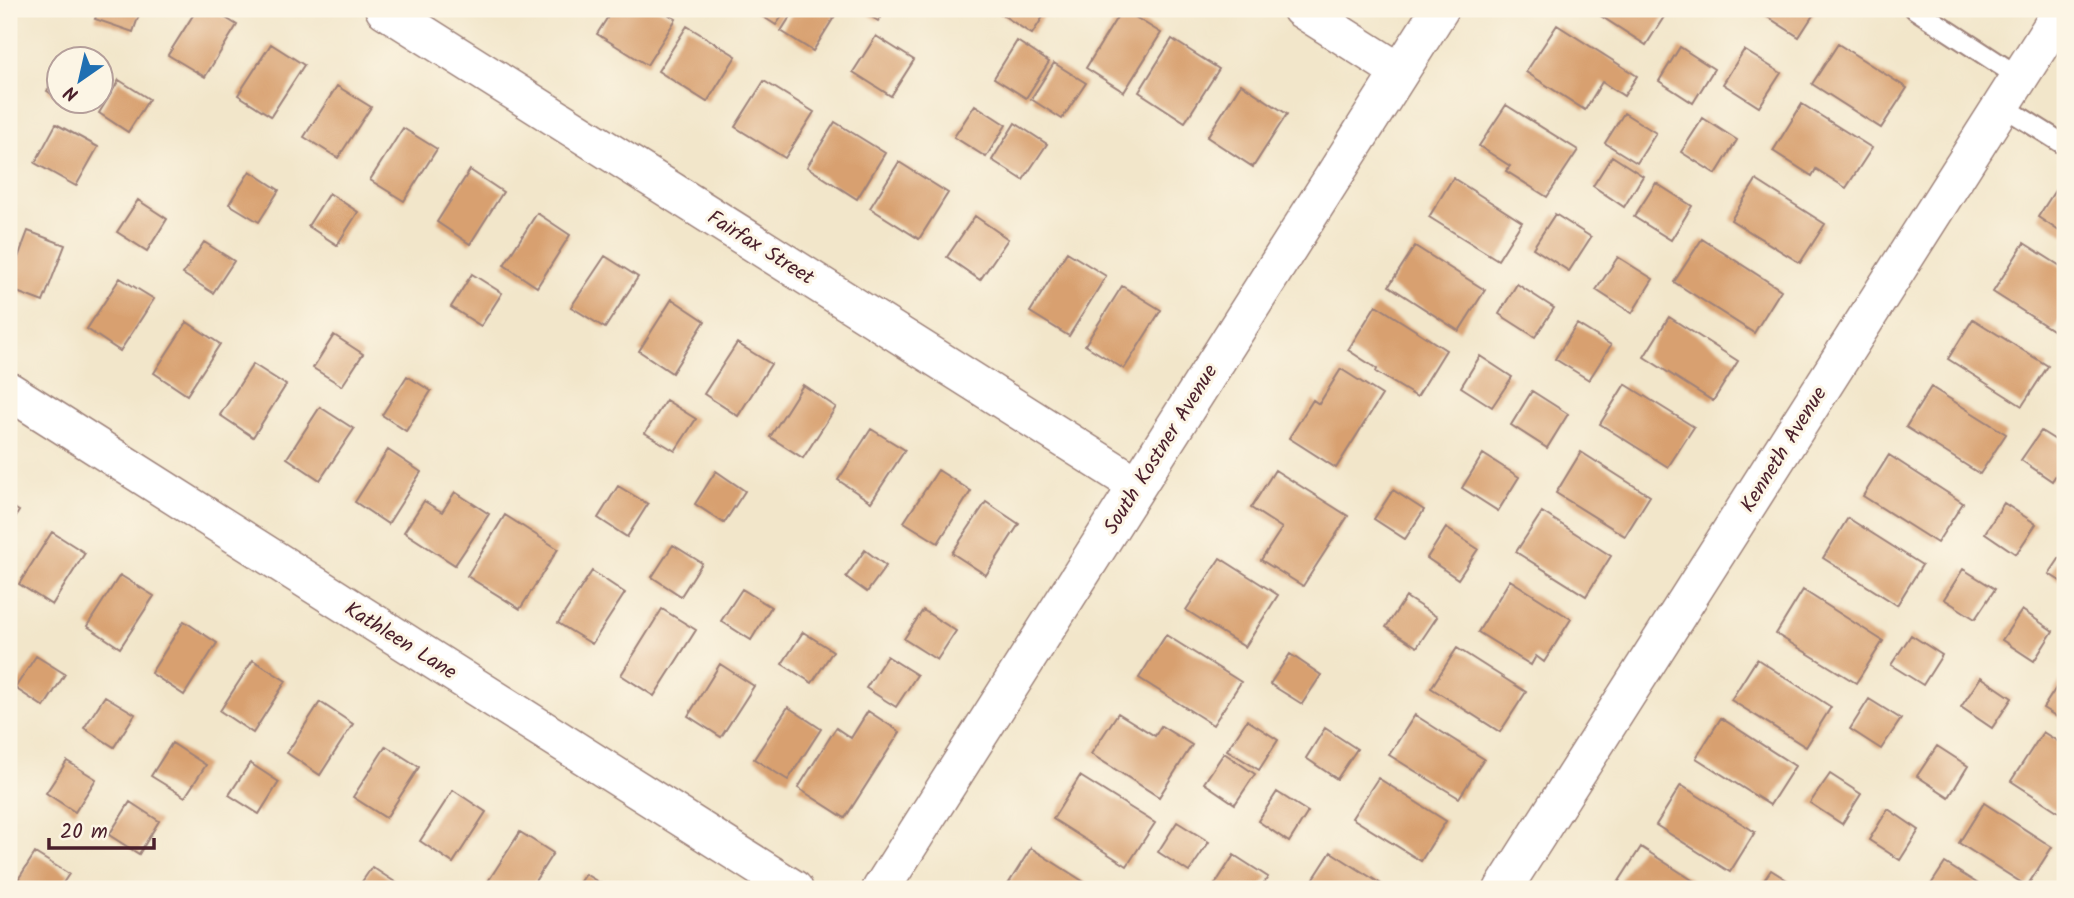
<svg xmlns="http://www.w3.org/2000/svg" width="2074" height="898" font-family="Kalam,sans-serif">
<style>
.building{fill:#d8a070}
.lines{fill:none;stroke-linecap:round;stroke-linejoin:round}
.lane-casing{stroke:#9e827a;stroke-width:23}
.street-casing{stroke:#9e827a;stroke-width:40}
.lane{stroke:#fff;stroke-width:19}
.street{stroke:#fff;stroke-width:37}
.labels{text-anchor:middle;stroke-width:6;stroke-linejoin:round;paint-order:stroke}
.street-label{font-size:21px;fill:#4a1f2b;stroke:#fcf5e5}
</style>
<rect width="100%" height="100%" fill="#fcf5e5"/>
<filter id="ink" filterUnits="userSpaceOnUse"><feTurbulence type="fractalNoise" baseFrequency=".0143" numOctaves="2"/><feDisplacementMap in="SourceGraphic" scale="14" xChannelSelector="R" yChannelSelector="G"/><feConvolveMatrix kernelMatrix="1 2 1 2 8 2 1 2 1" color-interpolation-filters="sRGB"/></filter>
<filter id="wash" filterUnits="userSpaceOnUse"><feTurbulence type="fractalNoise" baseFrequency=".00686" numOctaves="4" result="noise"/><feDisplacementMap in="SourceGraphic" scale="28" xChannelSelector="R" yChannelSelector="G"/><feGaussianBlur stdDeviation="1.57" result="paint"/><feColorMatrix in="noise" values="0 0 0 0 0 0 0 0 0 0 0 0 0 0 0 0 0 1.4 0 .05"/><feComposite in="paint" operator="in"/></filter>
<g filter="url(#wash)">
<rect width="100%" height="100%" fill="#f2e6ca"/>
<g id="blocks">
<path class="building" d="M99,9H141L133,32L95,19Z
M197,9H211L237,25L205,77L168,55Z
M613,9H659L676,19L647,65L597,34Z
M751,9H787L776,25Z
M795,9H828L836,14L813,51L781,31Z
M859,9H886L878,21Z
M993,9H1048L1032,34Z
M1122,9L1161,33L1124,92L1086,68Z
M1590,9H1669L1646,45Z
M1767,9H1817L1799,37L1763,14Z
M1557,25L1637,76L1624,96L1602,82L1585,110L1526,72Z
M687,26L736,56L707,102L658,71Z
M876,36L914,60L891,96L853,72Z
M1172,39L1219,69L1185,122L1139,92Z
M1017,41L1049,62L1026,98L994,78Z
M271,44L304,65L271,116L238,95Z
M1838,44L1907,88L1881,128L1812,84Z
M1680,47L1714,69L1693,103L1659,81Z
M1744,50L1781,73L1759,107L1723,84Z
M1054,63L1086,83L1062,119L1031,99Z
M60,71V99L47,91Z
M119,80L149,99L128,132L99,113Z
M764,81L814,112L785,158L735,127Z
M1241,84L1287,114L1253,167L1207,137Z
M337,86L371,107L338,158L304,137Z
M1802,104L1872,148L1846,188L1816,169L1812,176L1773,151Z
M975,105L1006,125L986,157L954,137Z
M1506,105L1578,150L1547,197L1506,171L1510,166L1479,146Z
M1624,113L1656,133L1637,163L1605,143Z
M1703,118L1737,140L1716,174L1681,152Z
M835,122L885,153L857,199L807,167Z
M1015,123L1047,144L1023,180L992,160Z
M56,124L98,147L76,186L35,163Z
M403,128L437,149L404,201L370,180Z
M1612,156L1643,176L1624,207L1593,186Z
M899,162L948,193L919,239L870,208Z
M470,170L503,192L470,244L437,222Z
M250,171L279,190L259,222L229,204Z
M1453,178L1522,222L1498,260L1429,217Z
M2063,178L2065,179V235L2038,217Z
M1756,180L1825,224L1800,263L1731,220Z
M1656,183L1692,206L1671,240L1634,217Z
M329,193L358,212L337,245L308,226Z
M138,200L167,219L147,251L117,232Z
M537,213L570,235L537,287L504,265Z
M1555,214L1591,237L1569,271L1533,248Z
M975,216L1008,239L980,280L947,257Z
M28,231L65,245L43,302L9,289V282Z
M1702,239L1781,290L1754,333L1674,282Z
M204,242L234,261L213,293L183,274Z
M2024,243L2065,269V313L2054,331L1993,292Z
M1415,246L1485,290L1459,331L1389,286Z
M1067,252L1106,276L1069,336L1030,312Z
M605,256L638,277L605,328L571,307Z
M1618,257L1653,279L1632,313L1596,290Z
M472,274L502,293L481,326L451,307Z
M120,278L154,299L120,351L87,329Z
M1517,284L1554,308L1535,337L1499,314Z
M1122,286L1161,310L1124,369L1085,345Z
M672,299L705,321L672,373L639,351Z
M1376,305L1446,350L1417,397L1376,372L1377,369L1348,350Z
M1669,317L1738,361L1713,401L1644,357Z
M1973,319L2048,366L2022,406L1948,359Z
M187,322L220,344L187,395L154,373Z
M1577,324L1611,345L1589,380L1555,359Z
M334,335L363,354L342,386L313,368Z
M737,343L771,364L738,416L704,394Z
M1480,356L1512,377L1492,407L1461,387Z
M253,364L286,385L253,437L220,415Z
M1341,369L1382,395L1336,468L1289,438L1313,400L1319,404Z
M407,376L431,391L406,431L382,415Z
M1625,384L1694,427L1668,467L1600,424Z
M803,385L836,407L803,458L770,437Z
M1931,387L2006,434L1980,474L1906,427Z
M1532,391L1568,414L1547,448L1511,425Z
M666,400L696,419L675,451L645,433Z
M320,407L354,429L320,480L287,458Z
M871,429L905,450L871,502L838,480Z
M2041,431L2065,446V461L2052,481L2021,460Z
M388,450L421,472L388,524L355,502Z
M1581,452L1650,496L1625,536L1556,493Z
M1483,454L1519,477L1498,511L1462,488Z
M1889,455L1963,503L1937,543L1863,496Z
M938,470L971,491L938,543L904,522Z
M1275,470L1348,516L1303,586L1261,560L1282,528L1251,508Z
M716,471L745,491L724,523L695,504Z
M618,486L648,504L627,537L598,518Z
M1393,490L1424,510L1405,539L1374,519Z
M455,492L489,514L455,565L404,532L424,501L442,512Z
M986,502L1019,524L986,575L952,553Z
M2004,503L2036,524L2016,554L1985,533Z
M9,505L19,511L9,527Z
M1542,512L1611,556L1586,596L1516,552Z
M505,515L558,549L520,609L467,576Z
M1848,518L1922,565L1897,605L1823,558Z
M1446,528L1478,549L1458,579L1427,558Z
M52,532L85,553L52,605L19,584Z
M673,545L702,563L681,596L652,577Z
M865,550L886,566L867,592L846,577Z
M2065,550V584L2049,574Z
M1220,558L1278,595L1245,647L1186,610Z
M1963,569L1995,589L1975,619L1944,599Z
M592,571L625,593L592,644L558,623Z
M120,575L154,596L120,648L87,626Z
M1510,580L1571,619L1544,662L1536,656L1531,665L1478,632Z
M742,589L771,607L751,640L721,621Z
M1803,590L1883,641L1856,683L1776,634Z
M1406,597L1437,617L1417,647L1386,627Z
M662,609L696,630L654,696L621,675Z
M923,610L956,631L937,660L904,639Z
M2022,610L2053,631L2034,661L2002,640Z
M184,621L217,643L184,695L151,673Z
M803,632L833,651L812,683L782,664Z
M1166,635L1241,682L1213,725L1139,678Z
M1911,635L1942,655L1923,685L1891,665Z
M1457,648L1526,692L1500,732L1431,688Z
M1290,654L1321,675L1302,704L1270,684Z
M36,656L65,674L44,707L15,688Z
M887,656L917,675L896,707L866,688Z
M1757,659L1831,707L1806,747L1731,700Z
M253,660L286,681L253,733L220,711Z
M720,664L754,686L721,737L688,716Z
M2065,674V722L2043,708Z
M1981,677L2012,698L1992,728L1961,707Z
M105,696L135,714L114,747L84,728Z
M1869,699L1901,719L1881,749L1850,729Z
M320,702L353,724L320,775L287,753Z
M788,707L821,729L788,780L754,759Z
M868,711L900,732L845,818L798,788L836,728L851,738Z
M1118,713L1155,736L1161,726L1192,745L1159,797L1091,754Z
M1415,715L1484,759L1459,798L1389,755Z
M1721,718L1795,766L1770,805L1696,758Z
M1247,720L1278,740L1259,770L1227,750Z
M1325,728L1357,749L1337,779L1306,758Z
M2043,732L2065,746V816L2011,781Z
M172,743L206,765L185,797L151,776Z
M386,746L419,767L386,818L353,797Z
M1937,746L1968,766L1949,797L1917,776Z
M1224,753L1255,774L1235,804L1204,783Z
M67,761L96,779L75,812L46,793Z
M250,763L279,782L259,814L229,795Z
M1830,774L1861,794L1842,824L1810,803Z
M1080,776L1155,823L1127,866L1053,819Z
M1378,778L1446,821L1421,861L1352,818Z
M1681,785L1755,832L1730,872L1656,825Z
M453,790L486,812L453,863L420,841Z
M1277,792L1308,812L1289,842L1258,821Z
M130,802L159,821L139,854L109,835Z
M1984,803L2052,847L2027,886L1959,843Z
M1888,809L1919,830L1900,860L1869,840Z
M1177,822L1209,842L1189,872L1158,852Z
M520,832L553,853L530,889H496L487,883Z
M1641,847L1706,889H1614Z
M1031,848L1095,889H1005Z
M1331,852L1389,889H1307Z
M35,853L69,874L59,889H12Z
M1234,855L1268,877L1260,889H1212Z
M1945,863L1986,889H1928Z
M372,867L401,886L399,889H357Z
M1771,870L1801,889H1758Z
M585,874L610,889H575Z"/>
</g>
</g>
<g filter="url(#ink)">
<use href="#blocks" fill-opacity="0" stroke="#9e827a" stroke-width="2"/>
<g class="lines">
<defs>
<path id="lane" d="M1915,9L2019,77
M2001,105L2065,145"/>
<path id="street" d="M384,9L1137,485
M1301,9L1400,72
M9,391L794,889
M881,889L1440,9
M1503,889L2063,9"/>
</defs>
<use href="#lane" class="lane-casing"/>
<use href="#street" class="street-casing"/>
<use href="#lane" class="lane"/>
<use href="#street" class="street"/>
</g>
</g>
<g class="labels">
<g class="street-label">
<text transform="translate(761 247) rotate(32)" y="7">Fairfax Street</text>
<text transform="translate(1160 449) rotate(-58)" y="7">South Kostner Avenue</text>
<text transform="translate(1783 449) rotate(-58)" y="7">Kenneth Avenue</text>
<text transform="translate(401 640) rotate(32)" y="7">Kathleen Lane</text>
</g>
</g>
<rect width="2074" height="898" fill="none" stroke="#fcf5e5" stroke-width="35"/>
<g transform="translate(80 80) rotate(214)"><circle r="33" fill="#fcf5e5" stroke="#b59f9b" stroke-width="2"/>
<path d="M0-5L12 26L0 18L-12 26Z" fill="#1f6fb2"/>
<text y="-10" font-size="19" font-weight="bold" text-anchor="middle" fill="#4a1f2b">N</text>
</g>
<path d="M49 838v10h105v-10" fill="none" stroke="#4a1f2b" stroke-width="3.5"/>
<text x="60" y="838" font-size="21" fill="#4a1f2b" stroke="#fcf5e5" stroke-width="5" paint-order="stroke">20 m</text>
</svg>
